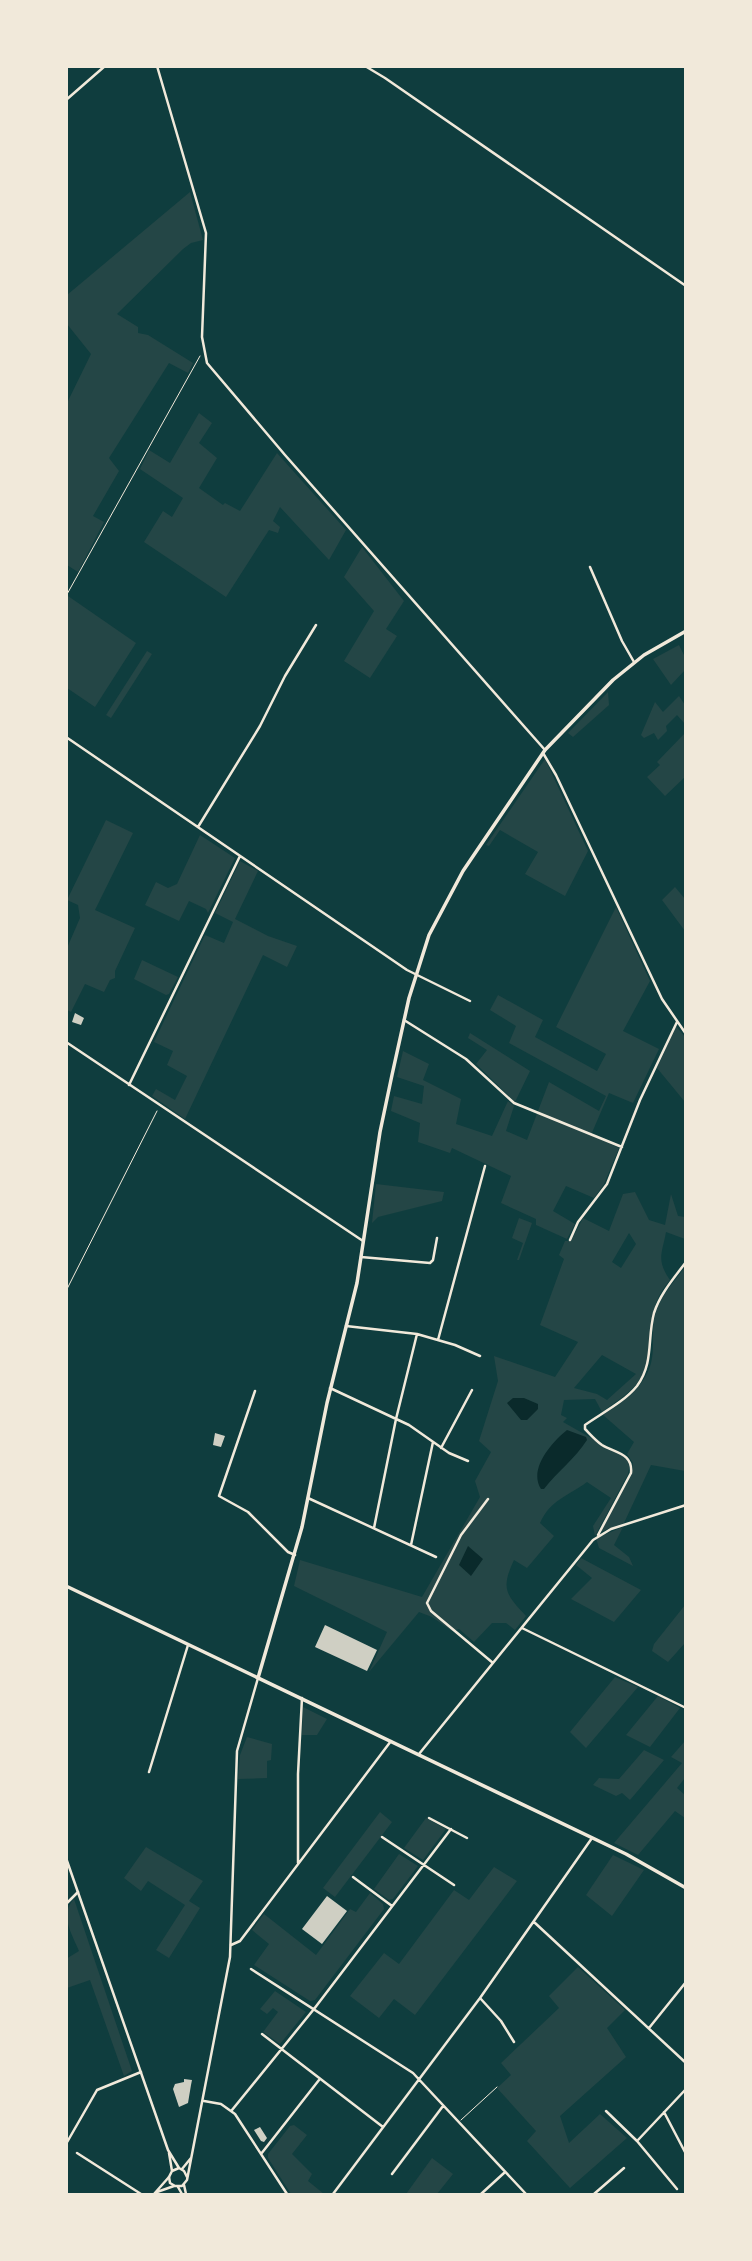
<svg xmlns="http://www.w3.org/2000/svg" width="752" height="2261" font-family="'Varela Round',sans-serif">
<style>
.green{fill:#244646;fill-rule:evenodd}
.water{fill:#0a2a2b}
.building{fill:#cfcfc3}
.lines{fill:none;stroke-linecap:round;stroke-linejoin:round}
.path{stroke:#f1e9da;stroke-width:1}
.service{stroke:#f1e9da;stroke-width:1}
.minor{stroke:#f1e9da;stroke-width:2.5}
.tertiary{stroke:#f1e9da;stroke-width:2.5}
.primary{stroke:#f1e9da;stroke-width:3.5}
</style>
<rect width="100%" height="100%" fill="#0f3d3e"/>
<path class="green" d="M190,192L203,240L191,243L183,249L117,314L138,327V333L148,335L193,363L188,373L169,363L109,458L119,471L93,516L104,522L78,572L67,565V403L91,354L67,324V295Z
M199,413L212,423L199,443L217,458L199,488L223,505L225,503L240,511L277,453L346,530L329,560L280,507L273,521L280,527L278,533L269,530L226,597L144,542L163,511L172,517L183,498L140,469L149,450L170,463Z
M362,547L404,601L386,629L397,636L370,678L344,661L374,611L344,577Z
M68,596L136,643L95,707L67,688Z
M679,645L685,657V670L671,685L653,659Z
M147,651L152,654L111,718L106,715Z
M608,692L609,705L573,737L568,733Z
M679,696L685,705V724L677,715L666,726L667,731L658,740L654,733L644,738L641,735L655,702L663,712Z
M685,733V777L665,796L647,777L660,765L657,762Z
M545,759L588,851L565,896L525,874L538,852L500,830L489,846L486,845Z
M106,820L133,833L95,910L135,928L115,971V978L110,980L104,992L85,984L71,1012L67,1010V948L80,918L78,905L67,900Z
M200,835L235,858L208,913L206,909L189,901L179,921L145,905L156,882L168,888L177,884Z
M240,861L258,871L235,919L268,936L297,946L287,967L263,955L185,1119L152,1096L156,1089L175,1100L187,1076L167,1065L173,1051L154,1042L205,935L224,943L233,922L215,913Z
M675,887L685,899V931L662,900Z
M616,907L650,981L623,1031L659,1049L633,1103L609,1093L591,1135L619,1148L604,1184L594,1198L566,1186L553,1211L575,1224L567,1239L536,1225V1219L501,1203L511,1176L452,1148L450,1153L418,1142L420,1123L391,1111L394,1096L422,1104L424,1086L397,1077L403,1051L429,1064L423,1080L461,1099L456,1124L492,1136L508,1101L514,1106L506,1131L527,1140L549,1082L599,1111L606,1096L509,1043L516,1026L490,1010L498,995L543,1020L535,1037L597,1071L606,1054L556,1027Z
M142,960L178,977L169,994L166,995L134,979Z
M676,1026L685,1037V1102L657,1068Z
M470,1033L530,1071L515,1102L476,1064L487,1050L468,1038Z
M376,1184L444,1192L442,1201L378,1217L372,1223Z
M635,1192L649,1220L665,1225L671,1194L678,1216L685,1217V1239L666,1232C662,1254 656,1260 670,1280C642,1312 658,1336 645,1369C638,1389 618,1400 602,1412L595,1399L564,1400L561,1415L567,1418L563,1422L593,1439L606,1449L619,1453L630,1463L628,1474L595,1536L593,1526L611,1498L587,1482C567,1497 551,1499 540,1523L554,1536L527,1568L514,1560C501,1588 505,1594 526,1616L515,1630L506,1623H492L474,1642L459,1629L452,1631L432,1617L419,1612L369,1672L387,1632L294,1586L300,1560L422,1597L480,1497L475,1481L491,1452L479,1441L498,1381L494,1356L555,1377L578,1342L540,1325L564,1259L559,1255L565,1241H571L583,1218L609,1231L623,1194ZM629,1233L636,1244L621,1268L612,1262ZM602,1355L636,1374L607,1400L597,1394L574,1388Z
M519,1218L532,1223L519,1260H517L523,1243L512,1238Z
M685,1267V1471L651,1465L624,1523L600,1532L631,1476L633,1463L627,1454L634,1442L603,1415C624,1401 648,1385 652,1358C654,1345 652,1331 654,1319C658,1299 674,1282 685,1267Z
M623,1527L614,1545L629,1557L633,1566L599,1548L596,1538Z
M581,1558L641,1590L614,1622L571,1599L592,1578L576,1565Z
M685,1605V1643L668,1662L652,1651L654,1644Z
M615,1677L638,1687L586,1748L570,1732Z
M658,1696L680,1708L650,1747L626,1735Z
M303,1707L327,1719L317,1735H302Z
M247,1737L272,1744L271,1760L267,1761V1778L238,1779L240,1755Z
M685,1741V1778L677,1788L685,1795V1818L675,1811L638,1855L614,1843L682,1763L671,1757Z
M644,1750L664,1760L630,1800L622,1793L616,1796L593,1785L599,1778L619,1779Z
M380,1812L392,1822L335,1897L323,1888Z
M426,1818L446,1829L423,1860L404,1848Z
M146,1847L203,1881L189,1901L200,1908L169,1958L156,1950L185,1905L148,1881L141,1891L124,1878Z
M399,1854L418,1866L393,1899L389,1900L374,1889Z
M613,1855L644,1870L612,1916L586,1895Z
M494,1867L517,1881L415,2015L394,1999L379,2018L350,1996L384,1953L399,1964L454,1890L469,1900Z
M370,1893L383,1904L384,1909L315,2000L310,2001L254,1965L269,1944L252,1930L264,1914L316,1955L350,1909L356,1912Z
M74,1899L132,2071L124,2076L90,1980L67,1988L66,1959L79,1951C72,1934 59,1915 74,1899Z
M578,1967L625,2010L607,2028L626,2057L560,2116L569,2143L600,2114L627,2138L570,2188L527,2141L536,2131L497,2088L511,2075L501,2063L559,2008L549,1996Z
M275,1991L306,2012L280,2044L263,2032L278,2012L273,2008L267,2014L260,2009Z
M294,2125L307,2135L292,2154L312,2174L308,2181L324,2194H291L268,2158V2154L290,2126Z
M432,2158L453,2174L437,2194H406Z"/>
<path class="water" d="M513,1398H524L538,1404V1409L527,1420H521L507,1403Z
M567,1430L586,1437L587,1440C575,1459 557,1472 544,1489H541C528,1469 552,1442 567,1430Z
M468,1546L483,1559L471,1576L459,1565Z"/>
<path class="building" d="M75,1013L84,1018L81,1025L72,1022Z
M215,1433L225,1436L221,1447L213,1445Z
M325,1625L377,1650L367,1671L315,1647Z
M327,1896L347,1911L322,1944L302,1929Z
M184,2079L192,2080L191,2085L188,2103L179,2107L173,2089L175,2084L184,2082Z
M260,2127L267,2138L264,2142L261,2141L254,2130Z"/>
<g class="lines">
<path class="path" d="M66,596L200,356
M66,1291L157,1111"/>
<path class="service" d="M461,2120L497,2087"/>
<path class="minor" d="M157,66L206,233L202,337L207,363L285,455L545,750
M365,66L385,78L686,286
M66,100L105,66
M590,567L622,641L634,662
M66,737L407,970L470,1001
M543,753L556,775L662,999L686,1034
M198,827L260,726L285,676L316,625
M404,1020L466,1059L514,1103L622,1147
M66,1042L363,1241
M129,1085L240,856
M570,1240L578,1222L607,1184L640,1100L677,1022
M361,1257L430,1263L433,1260L437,1238
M346,1326L417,1334L455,1345L480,1356
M438,1340L485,1166
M330,1388L409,1425L449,1453L468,1461
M255,1391L219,1496L248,1512L288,1552L295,1555
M441,1448L472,1390
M308,1498L436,1557
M488,1499L461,1535L427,1603L431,1611L493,1663
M374,1528L396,1419L417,1334
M598,1535L631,1473C633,1453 615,1453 602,1445C595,1440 590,1434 585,1429V1425C602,1413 624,1402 637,1386C654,1363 647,1339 654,1313C660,1294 674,1278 686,1262
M411,1545L433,1442
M522,1628L686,1708
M419,1754L593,1540L611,1529L686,1505
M149,1772L188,1645
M429,1818L467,1838
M382,1837L454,1885
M298,1863V1774L302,1698
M353,1877L392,1906
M66,1904L78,1892
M534,1922L686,2063
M231,1945L240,1941L391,1741
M251,1969L413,2073L526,2194
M480,1998L501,2021L514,2042
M649,2028L686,1982
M262,2034L383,2127
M204,2101L221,2104L235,2114L287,2194
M232,2110L314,2009L451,1829
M606,2111L637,2141L677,2189
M664,2112L686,2154
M638,2140L686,2089
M66,2144L97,2090L141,2072
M77,2153L141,2194
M261,2154L319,2080
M392,2174L443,2106
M157,2192L174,2186
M154,2194L169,2177
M333,2194L480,1998L592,1838
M481,2194L504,2173
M594,2194L624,2168"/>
<path class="tertiary" d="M66,1858L168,2150L179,2168
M169,2153L172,2171
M182,2169L191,2158
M187,2177L184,2171L179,2168L172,2171L169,2177L170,2183L175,2186H182L187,2180L230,1957L237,1751L258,1678
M184,2185L186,2194
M178,2187L182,2194"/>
<path class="primary" d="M66,1586L626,1854L686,1888
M258,1678L302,1527L327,1403L357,1283L380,1132L392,1075L409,998L429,935L463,871L545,750L613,680L644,655L686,631"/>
</g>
<rect width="752" height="2261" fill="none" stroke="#f1e9da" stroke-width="136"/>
</svg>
